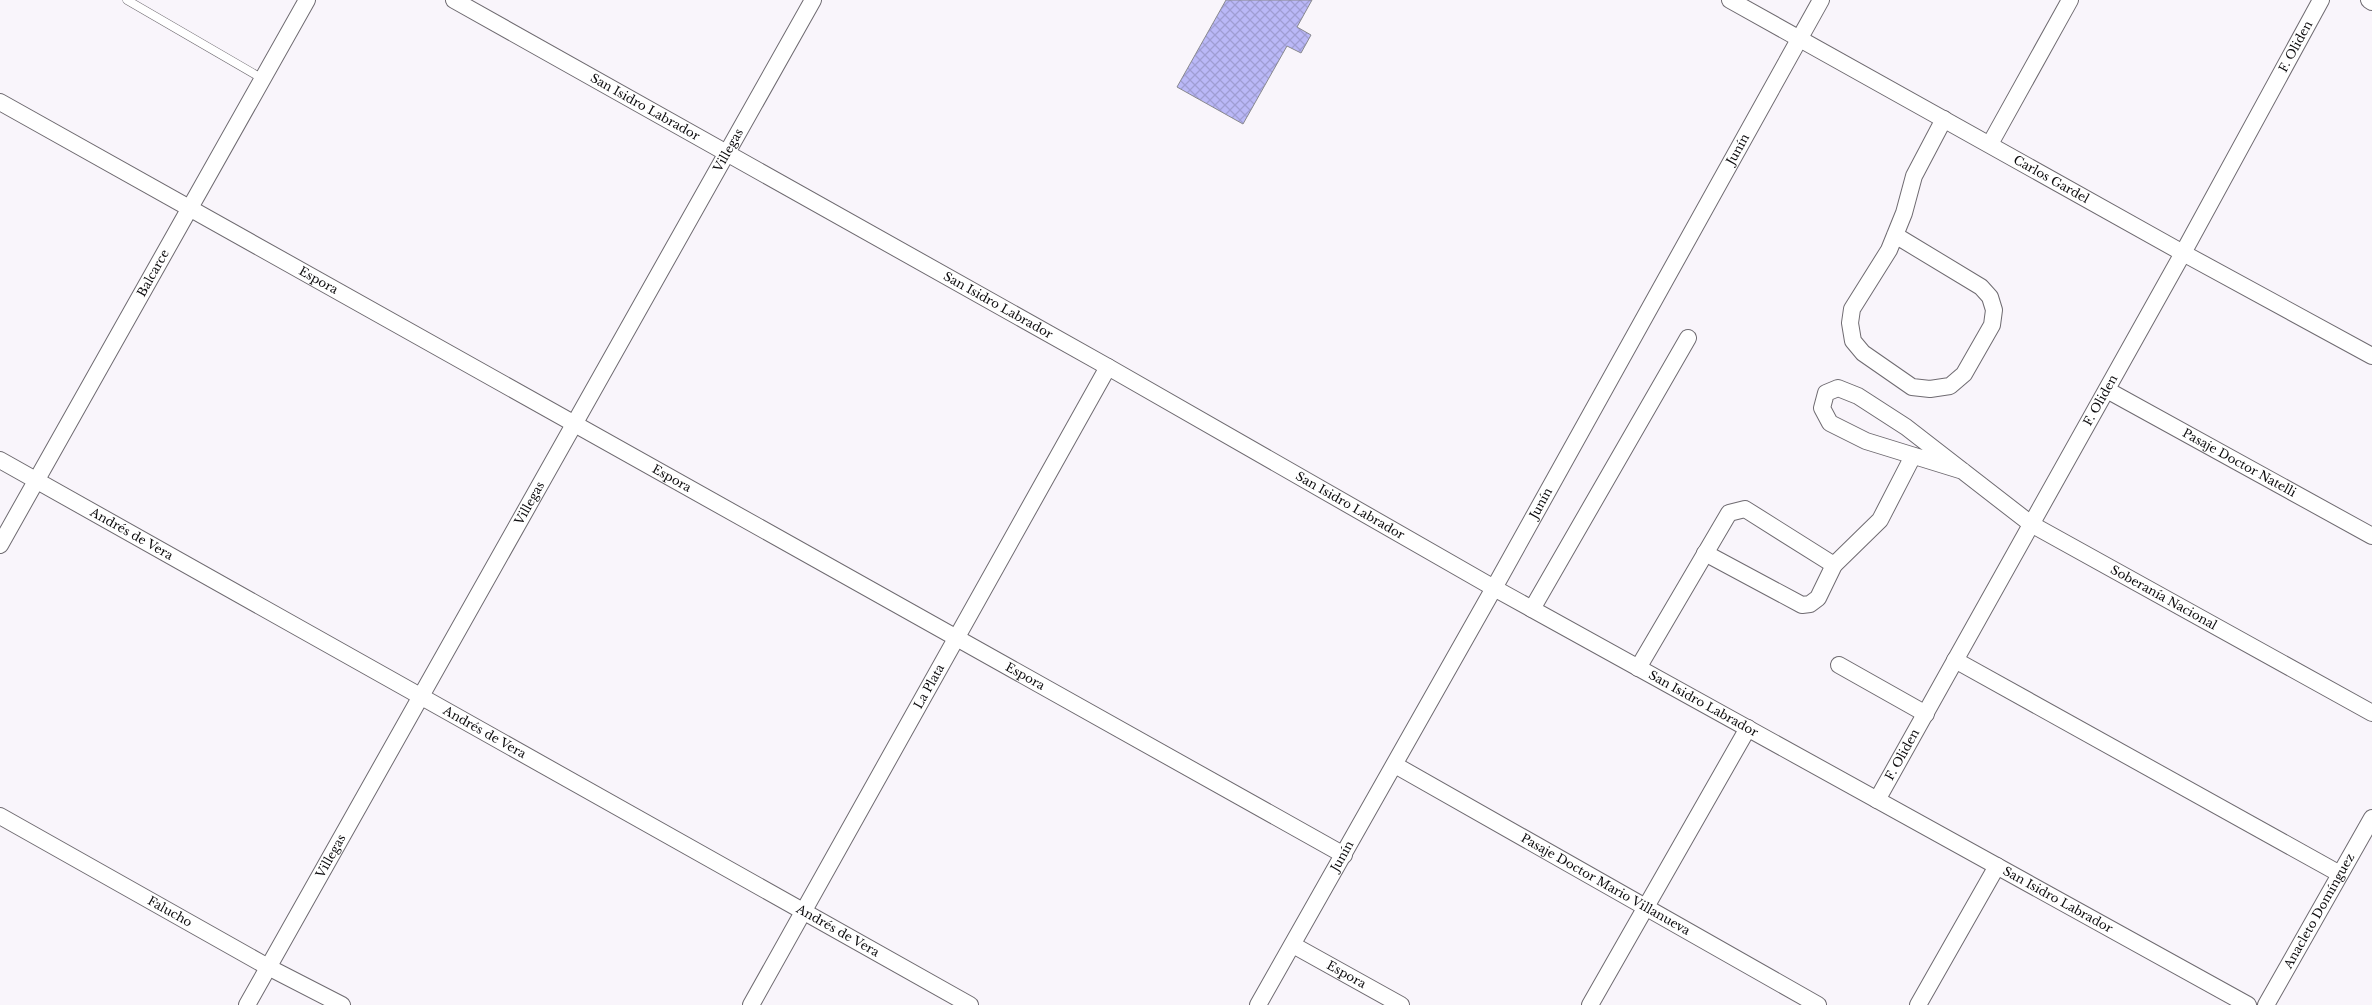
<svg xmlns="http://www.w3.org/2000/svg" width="2372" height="1005" font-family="'Libre Baskerville',serif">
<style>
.building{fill:url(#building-cross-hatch);stroke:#89898f}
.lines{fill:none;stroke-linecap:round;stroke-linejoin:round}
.lane-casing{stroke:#6f6b71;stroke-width:9}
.street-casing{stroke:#6f6b71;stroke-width:18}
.lane{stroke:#fff;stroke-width:8}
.street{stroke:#fff;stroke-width:16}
.labels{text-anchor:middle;stroke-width:5;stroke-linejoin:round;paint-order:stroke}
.street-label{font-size:12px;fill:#0d0c0e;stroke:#fff}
</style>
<defs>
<pattern id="building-cross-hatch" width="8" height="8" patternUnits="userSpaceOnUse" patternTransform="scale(1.25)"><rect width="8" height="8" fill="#bab8f7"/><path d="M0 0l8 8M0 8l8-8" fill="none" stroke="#9f9dd3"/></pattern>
</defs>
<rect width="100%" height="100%" fill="#f9f5fb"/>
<path class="building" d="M1226,0H1312L1297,27L1311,35L1301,53L1287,46L1243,124L1177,87Z"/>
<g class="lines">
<defs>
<path id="lane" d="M127,0L263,79"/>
<g id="street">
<path id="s1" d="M454,0L1108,367L1494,588L2248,1005"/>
<path id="s2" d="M1730,0L2183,253L2372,356"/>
<path d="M2369,0L2372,2"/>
<path id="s3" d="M0,102L1344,855"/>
<path d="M1990,144L2070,0"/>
<path d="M1895,235L1981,287L1990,297L1994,310L1992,325L1964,374L1950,386L1930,389L1912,387L1863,353L1853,341L1850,323L1852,309L1889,250L1904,213L1914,176L1944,119"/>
<path id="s4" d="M2107,390L2372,536"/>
<path id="s5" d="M0,460L970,1005"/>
<path id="s6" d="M1963,471L1866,441L1830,423L1822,408L1826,393L1838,388L1858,396L1906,427L2031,524L2372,713"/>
<path id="s7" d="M0,545L307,0"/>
<path d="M1705,553L1802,605L1810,604L1818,598L1834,565L1880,520L1913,456"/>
<path d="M1532,609L1688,338"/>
<path d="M1955,660L2340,874"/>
<path d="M1839,665L1926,714"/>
<path d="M1638,668L1729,513L1745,509L1834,565"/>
<path id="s8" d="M1395,765L1818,1005"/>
<path id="s9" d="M1877,800L2183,253L2321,0"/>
<path id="s10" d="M0,816L268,967L342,1005"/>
<path id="s11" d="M1293,945L1401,1005"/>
<path id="s12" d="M247,1005L813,0"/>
<path id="s13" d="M751,1005L1108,367"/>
<path id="s14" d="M1258,1005L1494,588L1821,0"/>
<path d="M1590,1005L1748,728"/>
<path d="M1918,1005L1997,866"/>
<path id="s15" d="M2266,1005L2372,818"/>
</g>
</defs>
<use href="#lane" class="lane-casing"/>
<use href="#street" class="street-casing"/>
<use href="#lane" class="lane"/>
<use href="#street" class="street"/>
</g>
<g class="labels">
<g class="street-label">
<text dy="4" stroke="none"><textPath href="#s9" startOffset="862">F. Oliden</textPath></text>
<text dy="4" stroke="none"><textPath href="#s1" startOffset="219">San Isidro Labrador</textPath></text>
<text dy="4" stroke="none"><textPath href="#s14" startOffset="981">Junín</textPath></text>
<text dy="4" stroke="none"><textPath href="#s12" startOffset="981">Villegas</textPath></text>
<text dy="4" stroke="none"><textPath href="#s2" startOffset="368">Carlos Gardel</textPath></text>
<text dy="4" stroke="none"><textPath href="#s7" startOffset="312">Balcarce</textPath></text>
<text dy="4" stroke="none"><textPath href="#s3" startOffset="365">Espora</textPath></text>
<text dy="4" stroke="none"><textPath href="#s1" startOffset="624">San Isidro Labrador</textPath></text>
<text dy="4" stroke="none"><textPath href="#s9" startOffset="458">F. Oliden</textPath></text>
<text dy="4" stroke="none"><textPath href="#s4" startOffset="151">Pasaje Doctor Natelli</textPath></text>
<text dy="4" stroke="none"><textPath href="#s3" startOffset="770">Espora</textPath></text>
<text dy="4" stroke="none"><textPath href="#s12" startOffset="576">Villegas</textPath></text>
<text dy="4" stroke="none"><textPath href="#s14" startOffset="576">Junín</textPath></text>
<text dy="4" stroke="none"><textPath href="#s1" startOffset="1029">San Isidro Labrador</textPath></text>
<text dy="4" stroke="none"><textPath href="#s5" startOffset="151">Andrés de Vera</textPath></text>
<text dy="4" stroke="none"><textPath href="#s6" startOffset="576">Soberanía Nacional</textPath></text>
<text dy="4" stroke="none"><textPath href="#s3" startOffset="1175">Espora</textPath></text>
<text dy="4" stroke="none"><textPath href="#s13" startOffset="365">La Plata</textPath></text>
<text dy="4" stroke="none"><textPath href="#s1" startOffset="1434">San Isidro Labrador</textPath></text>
<text dy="4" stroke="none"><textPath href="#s5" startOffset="556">Andrés de Vera</textPath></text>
<text dy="4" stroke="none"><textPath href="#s9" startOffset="52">F. Oliden</textPath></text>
<text dy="4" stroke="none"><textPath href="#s12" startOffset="171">Villegas</textPath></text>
<text dy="4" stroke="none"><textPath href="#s14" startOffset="171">Junín</textPath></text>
<text dy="4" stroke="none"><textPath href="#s8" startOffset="242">Pasaje Doctor Mario Villanueva</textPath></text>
<text dy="4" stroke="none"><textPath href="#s1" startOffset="1839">San Isidro Labrador</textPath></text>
<text dy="4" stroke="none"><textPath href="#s15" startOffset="108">Anacleto Domínguez</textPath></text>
<text dy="4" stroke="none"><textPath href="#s10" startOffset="195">Falucho</textPath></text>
<text dy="4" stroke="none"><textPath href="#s5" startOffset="961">Andrés de Vera</textPath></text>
<text dy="4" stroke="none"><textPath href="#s11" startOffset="61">Espora</textPath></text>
</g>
</g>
</svg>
